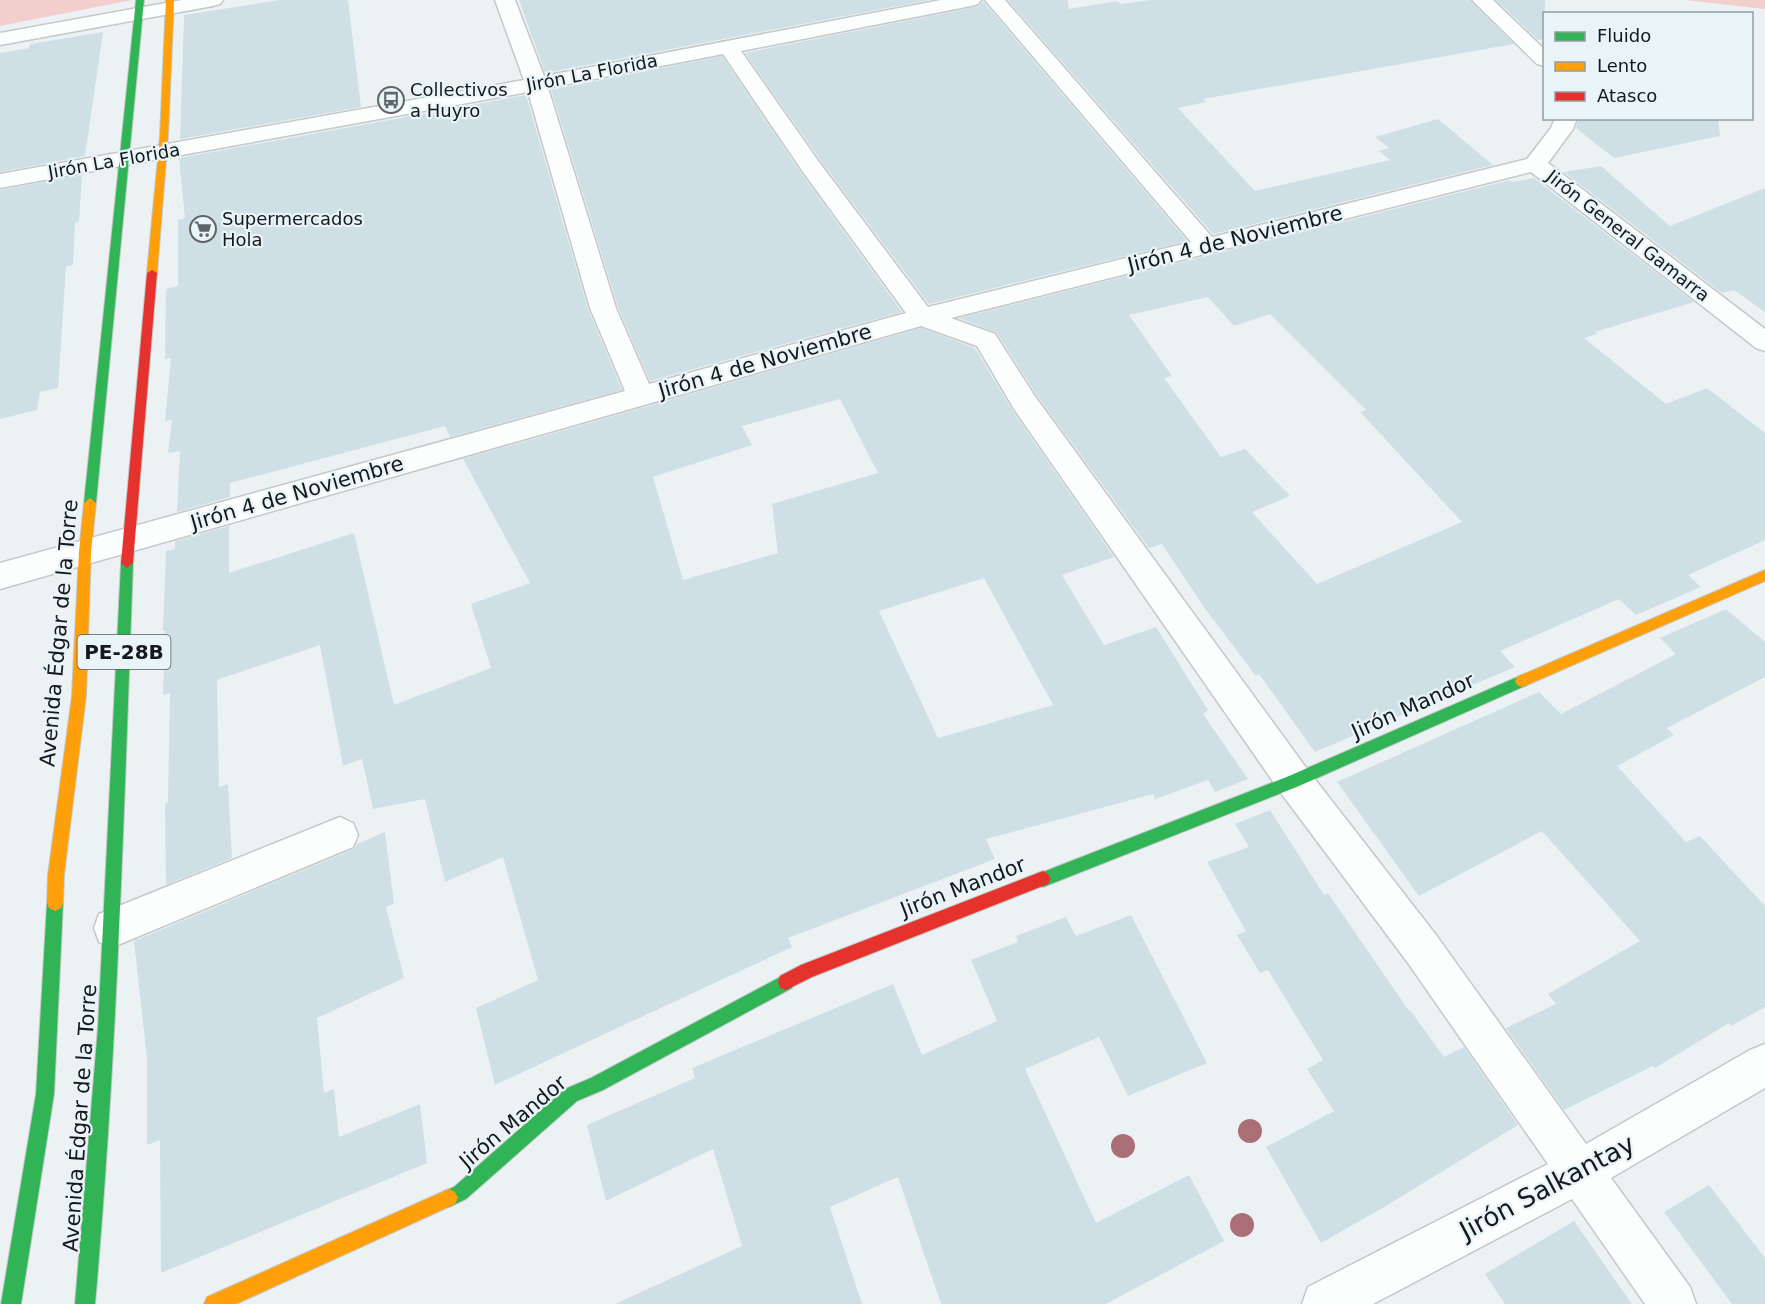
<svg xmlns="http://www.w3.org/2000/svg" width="1765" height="1304" font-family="'DejaVu Sans',sans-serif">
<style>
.green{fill:#f2cfcd}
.building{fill:#cee0e6;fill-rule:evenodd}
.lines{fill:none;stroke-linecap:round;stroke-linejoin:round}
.street-casing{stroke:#c3c8c9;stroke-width:3}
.fast-casing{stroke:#c3c8c9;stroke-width:2}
.slow-casing{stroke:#c3c8c9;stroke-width:2}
.jam-casing{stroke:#c3c8c9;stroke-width:2}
.street{fill:#fcfdfd;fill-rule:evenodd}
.fast{fill:#30b455;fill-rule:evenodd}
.slow{fill:#ff9f0a;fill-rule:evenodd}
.jam{fill:#e5322d;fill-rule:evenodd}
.tree{fill:#aa6f76}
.labels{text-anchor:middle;stroke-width:4.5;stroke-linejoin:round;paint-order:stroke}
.far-street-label{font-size:18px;fill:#15191b;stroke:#e8f4f8}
.far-poi-label{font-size:18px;fill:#15191b;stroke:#e8f4f8;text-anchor:start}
.shield{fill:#e8f4f8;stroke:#545b5d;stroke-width:1.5}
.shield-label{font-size:20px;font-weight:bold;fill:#15191b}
.street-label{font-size:21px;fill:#15191b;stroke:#e8f4f8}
.near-street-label{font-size:26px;fill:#15191b;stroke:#e8f4f8}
</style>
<rect width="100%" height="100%" fill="#ecf2f4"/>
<path class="green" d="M0,0H132L0,26Z
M1685,0H1765V9Z"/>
<path class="building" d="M280,0H348L361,107L180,139L184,15Z
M519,0H929L545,73Z
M1008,0H1068L1069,9L1117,1L1121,4L1150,0H1470L1514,44L1203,99L1206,102L1178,108L1255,191L1390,160L1379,151L1389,148L1375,137L1438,119L1493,165L1213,234Z
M1496,0H1545V39L1538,40Z
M983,1L1187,241L929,304L821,161L745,53L971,8L979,6Z
M103,32L85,156L0,172V53L29,48L30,44Z
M722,56L801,173L902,312L650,381L618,307L551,90Z
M526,95L588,309L622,390L450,437L445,426L230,483V497L177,512L180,451L168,453L172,420L165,421L171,358L165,359L166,289L178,286V220L185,218L179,158Z
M1579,118H1718L1720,136L1614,158L1576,128Z
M1601,166L1670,226L1765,188V312L1734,290L1722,293L1564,172Z
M82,175L79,222L75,223L73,265L66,267L58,388L40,392L37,410L0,419V190Z
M1534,178L1694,302L1595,332L1597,334L1584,338L1666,404L1707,388L1765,433V540L1688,575L1701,587L1636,615L1619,599L1500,651L1515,667L1315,752L1259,674L1256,676L1206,610L1162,544L1149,548L1036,394L997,333L959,318L1510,180L1512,182ZM1208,297L1234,326L1270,314L1366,410L1360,412L1462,522L1317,584L1252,512L1290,496L1245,449L1221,457L1164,378L1172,376L1129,315Z
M921,328L975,348L1012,410L1114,557L1062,575L1104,645L1156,627L1208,710L1203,714L1248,779L1215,792L1208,780L1155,799L1153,794L986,839L995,859L788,938L792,947L495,1085L476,1008L538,980L503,857L445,882L425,799L373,809L362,759L343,766L320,645L217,680L219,787L228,784L232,858L166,885L165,803L168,802L170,693L163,695L165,631H163L166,551L175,549V541L229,526V573L354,533L394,705L491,668L471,604L530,583L463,459ZM840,399L878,473L772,504L778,553L683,580L653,477L752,445L742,426ZM984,578L1053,705L938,738L879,611Z
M1726,609L1765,642V677L1667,728L1674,735L1617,766L1686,842L1700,836L1765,906V1007L1731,1026L1729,1023L1655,1068L1653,1066L1564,1110L1506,1028L1556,1004L1548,994L1640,941L1542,831L1419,896L1337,782L1539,692L1561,714L1676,654L1660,638Z
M1270,810L1324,895L1328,893L1409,1011L1410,1010L1444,1057L1464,1047L1518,1125L1386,1206L1321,1243L1266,1147L1334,1111L1307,1069L1323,1060L1268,970L1260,973L1237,935L1246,931L1207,862L1249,847L1235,824Z
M385,832L394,904L386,907L404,978L317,1018L324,1093L334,1089L339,1137L420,1104L427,1163L161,1273L160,1140L147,1145V1058L134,941L354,849L357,844Z
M1131,915L1207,1063L1128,1096L1099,1037L1025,1069L1096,1223L1189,1175L1224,1241L1106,1304H941L898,1177L830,1207L862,1304H615L742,1246L713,1149L606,1201L587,1125L695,1078L692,1068L893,984L922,1055L997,1021L971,960L1018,942L1016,936L1066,917L1076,936Z
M1709,1185L1765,1258V1304H1732L1664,1212Z
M1574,1221L1632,1304H1505L1485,1274Z"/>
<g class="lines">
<defs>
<path id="street" d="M182,0H223L220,4L213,6L0,45V33Z
M495,0H515L544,76L941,0H981L978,4L971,6L741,51L819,162L928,307L1191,242L985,0H1005L1212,237L1527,159L1551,128L1555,118H1577L1573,129L1548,163L1765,329V351L1756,348L1531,172L951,318L995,334L1034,395L1307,769L1436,935L1586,1144L1750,1050L1765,1044V1088L1611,1178L1690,1287L1696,1304H1645L1572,1199L1373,1304H1302L1308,1287L1548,1164L1408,963L1281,793L1014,409L977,346L921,326L0,589V563L625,391L590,308L528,92L0,188V174L524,80ZM723,54L803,172L906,313L649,384L616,308L548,88Z
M1472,0H1493L1544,49V66L1537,64Z
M340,817L353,823L358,835L353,847L113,947L99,942L94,928L99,914Z"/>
<path id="fast" d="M136,0H144L96,503L90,508L84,503Z
M127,558L133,563C124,810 117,1057 95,1304H75L98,1027L121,563Z
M1522,675L1527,677L1529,681L1527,685L1299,786L1043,887L1038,884L1035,879L1038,874L1289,776Z
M55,895L61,898L63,903L54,1094L21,1304H1L36,1094L47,903L49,898Z
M786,974L792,976L794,982L792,988L603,1090L577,1101L466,1199L449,1207L443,1204L440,1198L443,1192L454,1187L565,1089L591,1078Z"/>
<path id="slow" d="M166,0H174L168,136L157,273L152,276L147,273L160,136Z
M90,498L96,503L91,552L86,696L64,875L63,903L61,908L55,911L49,908L47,903L48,875L72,696L79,552L84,503Z
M1765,570V581L1527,685L1522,687L1517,685L1515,681L1517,677Z
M449,1189L455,1192L458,1198L455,1204L236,1304H204L207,1297Z"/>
<path id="jam" d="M152,270L157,273L133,563L127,568L121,563L147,273Z
M1043,871L1048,874L1051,879L1048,884L812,977L786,990L780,988L778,982L780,976L801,965Z"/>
</defs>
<use href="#street" class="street-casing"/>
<use href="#fast" class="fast-casing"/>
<use href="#slow" class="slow-casing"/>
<use href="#jam" class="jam-casing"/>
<use href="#street" class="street"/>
<use href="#fast" class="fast"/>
<use href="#slow" class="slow"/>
<use href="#jam" class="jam"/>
</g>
<g class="tree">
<circle cx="1250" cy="1131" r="12"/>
<circle cx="1123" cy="1146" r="12"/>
<circle cx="1242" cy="1225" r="12"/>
</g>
<defs>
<symbol id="bus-ring" viewBox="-11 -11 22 22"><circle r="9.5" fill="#e8f4f8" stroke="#606567" stroke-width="1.5"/><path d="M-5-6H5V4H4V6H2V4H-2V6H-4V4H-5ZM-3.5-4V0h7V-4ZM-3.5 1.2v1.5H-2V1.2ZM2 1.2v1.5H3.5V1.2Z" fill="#606567"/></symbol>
<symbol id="supermarket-ring" viewBox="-11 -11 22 22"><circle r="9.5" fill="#e8f4f8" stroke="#606567" stroke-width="1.5"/><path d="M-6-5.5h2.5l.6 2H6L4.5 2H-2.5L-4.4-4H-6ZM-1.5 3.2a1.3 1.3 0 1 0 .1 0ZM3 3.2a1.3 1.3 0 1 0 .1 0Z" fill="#606567"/></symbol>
</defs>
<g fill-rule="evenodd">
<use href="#bus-ring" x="376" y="85" width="30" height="30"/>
<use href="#supermarket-ring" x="188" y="214" width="30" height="30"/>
</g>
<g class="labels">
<g class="far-street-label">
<text transform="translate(592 73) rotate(-11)" y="6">Jirón La Florida</text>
<text transform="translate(114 161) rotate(-10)" y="6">Jirón La Florida</text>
<text transform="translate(1628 236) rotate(38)" y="6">Jirón General Gamarra</text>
</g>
<g class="far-poi-label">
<text x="410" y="96">Collectivos<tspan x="410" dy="21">a Huyro</tspan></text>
<text x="222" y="225">Supermercados<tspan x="222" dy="21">Hola</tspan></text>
</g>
<rect class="shield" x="77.5" y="635" width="93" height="34" rx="4.5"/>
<g class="shield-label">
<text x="124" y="659">PE-28B</text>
</g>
<g class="street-label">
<text transform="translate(1235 239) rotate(-14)" y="7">Jirón 4 de Noviembre</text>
<text transform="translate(765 361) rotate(-16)" y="7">Jirón 4 de Noviembre</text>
<text transform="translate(297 493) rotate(-16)" y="7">Jirón 4 de Noviembre</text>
<text transform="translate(59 633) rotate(-85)" y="7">Avenida Édgar de la Torre</text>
<text transform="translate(1413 706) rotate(-24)" y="7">Jirón Mandor</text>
<text transform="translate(963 887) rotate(-21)" y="7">Jirón Mandor</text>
<text transform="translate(80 1118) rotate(-86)" y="7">Avenida Édgar de la Torre</text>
<text transform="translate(513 1122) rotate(-40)" y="7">Jirón Mandor</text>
</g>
<g class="near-street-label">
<text transform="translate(1547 1187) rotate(-28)" y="9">Jirón Salkantay</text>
</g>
</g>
<rect x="1543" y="12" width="210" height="108" fill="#e8f4f8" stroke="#949ca0" stroke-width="1.5"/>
<rect x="1555" y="32" width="30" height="9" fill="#30b455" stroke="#949ca0" stroke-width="1.5"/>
<text x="1597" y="42" font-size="18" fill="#15191b">Fluido</text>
<rect x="1555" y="62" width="30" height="9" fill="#ff9f0a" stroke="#949ca0" stroke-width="1.5"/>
<text x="1597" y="72" font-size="18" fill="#15191b">Lento</text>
<rect x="1555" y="92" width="30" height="9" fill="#e5322d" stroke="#949ca0" stroke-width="1.5"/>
<text x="1597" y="102" font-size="18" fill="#15191b">Atasco</text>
</svg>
